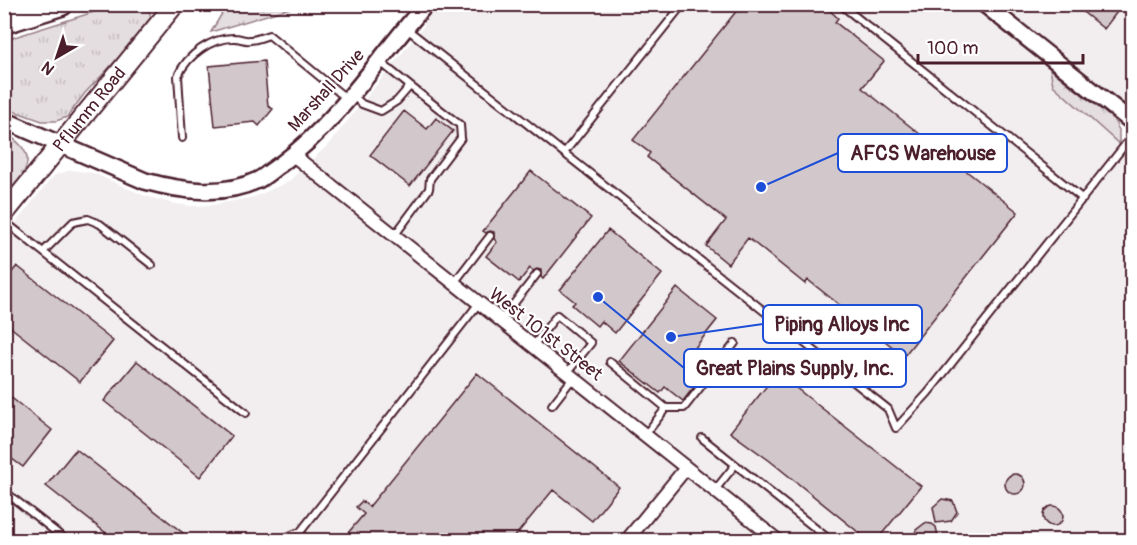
<svg xmlns="http://www.w3.org/2000/svg" width="1137" height="545" font-family="Pangolin,sans-serif">
<style>
.built{fill:#f2eeef}
.grass{fill:url(#grass-tufts);stroke:#987e86;stroke-width:1.5}
.building{fill:#d2c7cb;stroke:#4a1f2b;stroke-width:1.5}
.lines{fill:none;stroke-linecap:round;stroke-linejoin:round}
.service-casing{stroke:#4a1f2b;stroke-width:10}
.minor-casing{stroke:#4a1f2b;stroke-width:16}
.tertiary-casing{stroke:#4a1f2b;stroke-width:20}
.secondary-casing{stroke:#4a1f2b;stroke-width:22}
.motorway-casing{stroke:#4a1f2b;stroke-width:27}
.service{stroke:#fff;stroke-width:6}
.minor{stroke:#fff;stroke-width:12}
.tertiary{stroke:#fff;stroke-width:15}
.secondary{stroke:#fff;stroke-width:18}
.motorway{stroke:#fff;stroke-width:22}
.labels{text-anchor:middle;stroke-width:4.5;stroke-linejoin:round;paint-order:stroke}
.street-label{font-size:18px;fill:#4a1f2b;stroke:#fff}
.leader{fill:none;stroke:#1d4ed8;stroke-width:2}
.callout-dot{fill:#1d4ed8;stroke:#fff;stroke-width:2}
.callout{fill:#fff;stroke:#1d4ed8;stroke-width:2}
.callout-label{font-size:20px;text-anchor:middle;font-weight:bold;fill:#4a1f2b}
</style>
<defs>
<pattern id="grass-tufts" width="24" height="20" patternUnits="userSpaceOnUse" patternTransform="scale(1.5)"><rect width="24" height="20" fill="#e5dee0"/><path d="M3 7l-1-3M5 7V3M7 7l1-3M15 17l-1-3M17 17v-4M19 17l1-3" fill="none" stroke="#c6bec0"/></pattern>
</defs>
<rect width="100%" height="100%" fill="#fff"/>
<filter id="ink" filterUnits="userSpaceOnUse"><feTurbulence type="fractalNoise" baseFrequency=".0167" numOctaves="2"/><feDisplacementMap in="SourceGraphic" scale="12" xChannelSelector="R" yChannelSelector="G"/><feConvolveMatrix kernelMatrix="1 2 1 2 8 2 1 2 1" color-interpolation-filters="sRGB"/></filter>
<g filter="url(#ink)">
<path class="built" d="M437,5H970L1050,69L1053,85L1132,156V540H5V236L50,180L55,175L71,170L93,173L143,195L170,203L191,206L213,205L254,197L288,182L328,145L424,26L427,18Z
M996,5H1132V114Z"/>
<path class="grass" d="M116,5H147L152,20L131,45L85,93L67,117L56,121H42L5,108V40Z
M227,5V4L300,5L211,32Z
M1050,69L1113,119L1119,130V144L1053,85Z
M5,133C42,155 26,172 5,199Z"/>
<path class="building" d="M742,4H813L821,10L823,7L828,9L838,18L835,22L884,61L862,88L1018,212L904,356L808,280L805,284L748,238L728,264L706,246L726,220L647,157L650,153L633,140Z
M1073,4H1123L1104,29Z
M264,61L268,106L273,109L259,126L255,122L215,126L209,66Z
M404,111L427,129L436,118L453,131L410,186L370,155Z
M531,171L591,218L543,279L541,277V270L537,269L533,271L530,268L519,282L486,256L497,242L494,239V232L490,231L486,233L483,231Z
M608,230L662,274L615,333L601,321L597,326L572,305L575,302L560,290Z
M17,266L113,341L80,382L4,322V282Z
M677,288L717,320L690,354L708,369L683,401L665,387L660,393L619,361Z
M137,361L232,436L200,477L104,401Z
M477,373L619,487L592,521L553,490L512,540H342L364,514L356,507L362,501L369,507Z
M777,373L921,486L877,540H868L770,461L730,432Z
M4,392L52,430L23,467L4,453Z
M76,449L192,540H115L46,486Z
M1005 484a10 10 0 1 1 20 0a10 10 0 1 1-20 0Z
M942,499L953,501L957,512L951,521L936,523L933,507Z
M1043 516a10 10 0 1 1 20 0a10 10 0 1 1-20 0Z
M925,523L932,524L936,527L939,540H913L916,530Z"/>
<g class="lines">
<defs>
<path id="service" d="M840,4L1083,199
M407,29L888,409L896,428L928,393L1132,136
M352,95L362,104L381,111L397,101L410,86L379,61
M182,138L178,76C187,55 212,37 235,38C240,38 245,41 250,40C256,40 263,37 269,35L347,99
M564,153L683,4
M4,221L246,413
M394,236L429,189L430,179L461,138L460,125L410,86
M43,252L73,222L88,219L100,224L152,265
M454,283L490,236
M501,320L537,274
M533,346L557,315L591,343L567,373
M610,362L666,408L645,435
M552,405L573,378
M666,408H684L735,343
M702,438L830,540
M715,490L735,465
M4,491L66,540
M284,540L287,537L301,531L479,303"/>
<path id="minor" d="M293,155L777,540
M627,540L686,468"/>
<path id="tertiary" d="M984,4L1132,122
M4,120L145,181C181,191 222,197 258,180C266,176 273,169 281,164C339,121 378,58 426,4"/>
<g id="secondary">
<path id="s1" d="M4,214L175,4"/>
</g>
<path id="motorway" d="M4,22L61,4"/>
</defs>
<use href="#service" class="service-casing"/>
<use href="#minor" class="minor-casing"/>
<use href="#tertiary" class="tertiary-casing"/>
<use href="#secondary" class="secondary-casing"/>
<use href="#motorway" class="motorway-casing"/>
<use href="#service" class="service"/>
<use href="#minor" class="minor"/>
<use href="#tertiary" class="tertiary"/>
<use href="#secondary" class="secondary"/>
<use href="#motorway" class="motorway"/>
</g>
</g>
<g class="labels">
<g class="street-label">
<text transform="translate(326 90) rotate(-48)" y="6">Marshall Drive</text>
<text dy="6" stroke="none"><textPath href="#s1" startOffset="135">Pflumm Road</textPath></text>
<text transform="translate(546 334) rotate(38)" y="6">West 101st Street</text>
</g>
</g>
<path class="leader" d="M761 187L838 153M671 337L763 324M598 297L684 368"/>
<g class="callout-dot">
<circle cx="761" cy="187" r="6"/>
<circle cx="671" cy="337" r="6"/>
<circle cx="598" cy="297" r="6"/>
</g>
<g class="callout">
<rect x="838" y="134" width="169" height="38" rx="6"/>
<rect x="763" y="305" width="159" height="38" rx="6"/>
<rect x="684" y="349" width="222" height="38" rx="6"/>
</g>
<g class="callout-label">
<text x="923" y="160">AFCS Warehouse</text>
<text x="842" y="331">Piping Alloys Inc</text>
<text x="795" y="375">Great Plains Supply, Inc.</text>
</g>
<rect width="1137" height="545" fill="none" stroke="#fff" stroke-width="24"/>
<rect x="12" y="12" width="1113" height="521" fill="none" stroke="#4a1f2b" stroke-width="2" filter="url(#ink)"/>
<g transform="translate(57 57) rotate(219)" stroke="#ffffff" stroke-width="4.5" paint-order="stroke">
<path d="M0-4.5L10 22L0 15L-10 22Z" fill="#4a1f2b"/>
<text y="-9" font-size="16" font-weight="bold" text-anchor="middle" fill="#4a1f2b">N</text>
</g>
<path d="M918 54v9h165v-9" fill="none" stroke="#4a1f2b" stroke-width="3"/>
<text x="927" y="54" font-size="18" fill="#4a1f2b" stroke="#ffffff" stroke-width="4.5" paint-order="stroke">100 m</text>
</svg>
